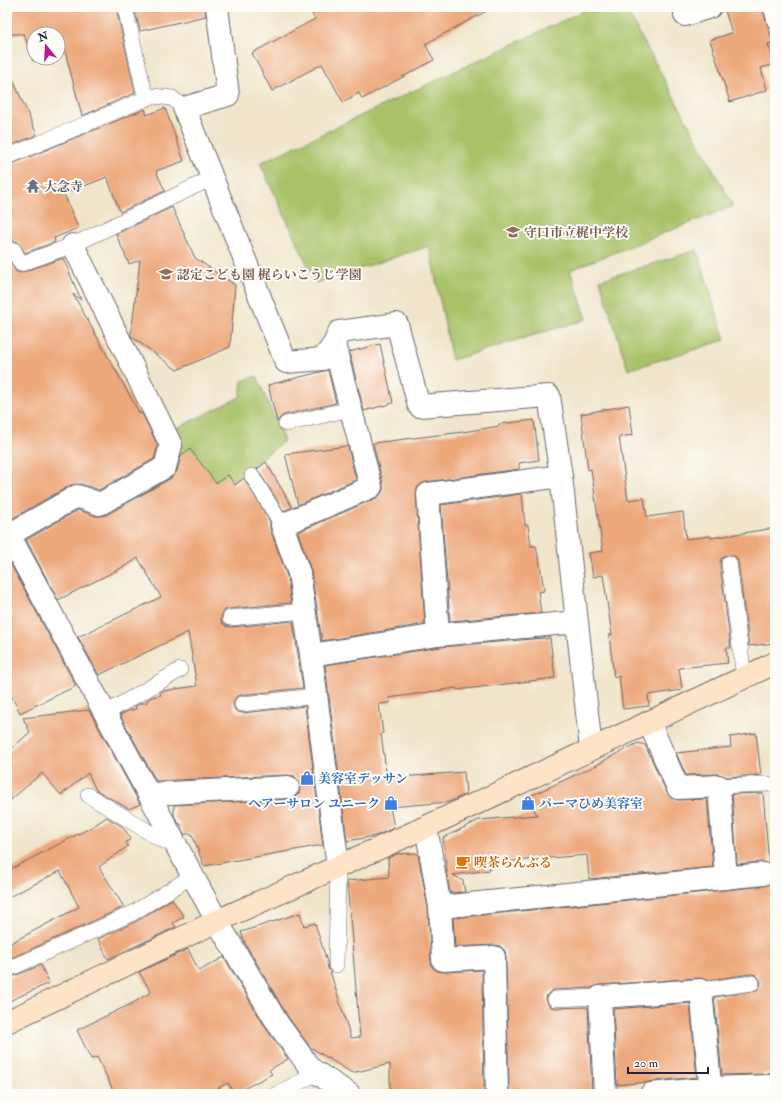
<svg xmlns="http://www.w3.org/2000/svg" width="782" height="1101" font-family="'IM FELL Double Pica','Noto Serif JP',serif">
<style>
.green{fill:#a9c268;stroke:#667252}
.building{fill:#eda87b}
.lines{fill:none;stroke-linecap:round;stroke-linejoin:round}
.lane-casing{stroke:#6a666d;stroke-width:16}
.street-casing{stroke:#6a666d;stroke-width:24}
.secondary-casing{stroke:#6a666d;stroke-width:24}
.lane{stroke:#fff;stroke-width:15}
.street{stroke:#fff;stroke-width:22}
.secondary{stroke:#fee4c6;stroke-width:22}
.labels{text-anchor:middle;stroke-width:4;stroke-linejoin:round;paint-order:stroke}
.worship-label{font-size:13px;font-weight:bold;fill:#5b616d;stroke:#fdfcf7;text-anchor:start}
.education-label{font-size:13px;font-weight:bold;fill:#785e54;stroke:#fdfcf7;text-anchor:start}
.shop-label{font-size:13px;font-weight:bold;fill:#366cbe;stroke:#fdfcf7;text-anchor:start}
.food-label{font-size:13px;font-weight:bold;fill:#c56008;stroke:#fdfcf7;text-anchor:start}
</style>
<rect width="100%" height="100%" fill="#fdfcf7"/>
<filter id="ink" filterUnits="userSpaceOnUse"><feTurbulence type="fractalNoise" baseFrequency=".025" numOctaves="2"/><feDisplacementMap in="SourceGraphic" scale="8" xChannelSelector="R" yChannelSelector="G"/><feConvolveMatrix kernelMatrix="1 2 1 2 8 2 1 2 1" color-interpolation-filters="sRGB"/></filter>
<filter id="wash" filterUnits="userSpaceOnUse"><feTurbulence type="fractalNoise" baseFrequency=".012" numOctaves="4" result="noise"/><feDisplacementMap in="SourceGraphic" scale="16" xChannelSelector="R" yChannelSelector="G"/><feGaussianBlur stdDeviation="0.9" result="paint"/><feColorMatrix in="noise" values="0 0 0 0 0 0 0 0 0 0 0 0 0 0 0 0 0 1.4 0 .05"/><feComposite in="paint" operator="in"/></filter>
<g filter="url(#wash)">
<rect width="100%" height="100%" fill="#f0e5ca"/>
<path class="green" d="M592,7H625L733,206L570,270L587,319L452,360L429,246L316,283L260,163Z
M697,250L725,340L628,370L600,280Z
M257,376L284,441L199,507L172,471L171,431L240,397L242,381Z"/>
<g id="blocks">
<path class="building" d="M7,7H116L135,93L82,116L65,51L58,53V34H34V58H43L33,61L24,34H7Z
M134,7H205L206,16L140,31Z
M308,7H494L425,44L434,60L362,99L359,93L343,102L322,64L272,91L252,53L315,19Z
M724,7H762L773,43L768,44L774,64L761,68L767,90L730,102L710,40L732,33Z
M7,66L37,135L7,147Z
M165,108L184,161L156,171L165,191L120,212L107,177L64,194L78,228L54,238L55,242L25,253L18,242L14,241L7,244V166L145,109L147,115Z
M172,207L195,258L235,285L230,347L177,370L132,337L131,335L140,260L129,264L116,234Z
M63,258L81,300L73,294L140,414L142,413L158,446L154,459L99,490L81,484L71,485L11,519H7V263L10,262L15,271L20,273Z
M380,344L393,403L364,411L349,352Z
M328,370L336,403L284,415L280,418L277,422L268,385Z
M629,405L633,435L619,437L628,500L644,498L647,517L683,512L686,539L711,536V538L775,528V643L749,646L738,561L736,557L732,555L724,556L721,559L720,564L731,648H726L728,663L679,668L682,690L648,695L649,706L623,709L619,676L614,677L609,635H612L603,575L593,577L589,553L603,551L591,469L588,470L581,414Z
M534,420L539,460L519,463V469L426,482L421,484L417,488L416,495L425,624L322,641L311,571L298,532L376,498L380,495L383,490V484L373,443L463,432L499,426V424Z
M348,446L356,480L298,505L285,454Z
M190,449L216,483L228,475L235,485L244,478L270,522V529L287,576L291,603L229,609L225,610L222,614L221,619L222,623L226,626L231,627L293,621L303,688L241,695L236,697L234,700L233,705L235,710L238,712L243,713L305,706L323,845L204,866L192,834H184L181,828V824H179L174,816V805L289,799L294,798L299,793L300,787L299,781L294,776L287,775L156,781L120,715L128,711L136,709L135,706L141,703H147V700L152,697L161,695L160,692L162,691L197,686L188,632L99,675L78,637L161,597L138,558L129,564L58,600L26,540L78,510L96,516H101L106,515L171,478L177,471L181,455Z
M266,462L292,507L284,511L257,469Z
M522,494L525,525H528L531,546H536L538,557H539L544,591L538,592L541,613L450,621L441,505Z
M7,557L76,686L20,713L7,687Z
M544,638L545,639L550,638L555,678L457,690L456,688L389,698L390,703L379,704L383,733L381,734L387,778L464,772L466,794L449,802L390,807L394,828L375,836L347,841L325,665L440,647Z
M89,710L140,804L129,809L96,790L88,773L61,795L42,773L7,803V753L30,732L23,718Z
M756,733L761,775L727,777L718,774L686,775L676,753L731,747L730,737Z
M638,743L645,745L667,793L671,798L679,800L707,799L713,867L589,879L587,855L489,863L490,870L453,875L463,881L465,892L450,893L446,871L447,872L443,838L479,820L537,815L528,797L599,764L610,757Z
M763,793L769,864L762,862L737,864L732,794Z
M107,817L123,827L131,839L126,842L128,846L99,867L124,907L7,960V945L79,907L60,871L7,898V871L90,828Z
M416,853L418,855L428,908L431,961L432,967L437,971L444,972L482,970L484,1094H390V1064L352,1073L310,1047L288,1017L245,943L241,932L300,913L304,926L315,923L327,962L328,969L330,971L351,1038L360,1037L347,881L389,877L388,858L397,854Z
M771,883L772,889H775V1071L765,1074L722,1075L714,997L757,990L760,987L761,982L759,978L756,975L751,974L708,980L700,978L599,985L591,988L554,990L551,991L547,995L546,999L548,1004L551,1007L555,1008L588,1007L592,1094H509L506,957L505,951L500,946L494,945L455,947L453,918L764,886Z
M172,899L184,917L173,923L176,927L108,959L98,939L137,921Z
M188,949L199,971L224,957L267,1030L288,1059L269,1070L272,1074L234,1094L228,1083L207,1094H115L97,1057L91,1059L77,1030L133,1003L151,992L139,972Z
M41,965L49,983L7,1002V979Z
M690,1003L697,1077L617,1085L613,1009Z"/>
</g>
</g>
<g filter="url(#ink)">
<use href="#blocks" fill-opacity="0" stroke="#6a666d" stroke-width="1"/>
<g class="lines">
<defs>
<path id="lane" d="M771,7L775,21
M125,8L146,99
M7,157L152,96L172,98L184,108
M7,254L14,250L21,264L73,245L212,178
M286,424L350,409
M252,476L282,525
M729,563L744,677
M230,618L304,611
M242,704L316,696
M106,713L180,670
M719,786L768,784
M88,795L162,840L178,846
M336,965L338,867
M7,970L133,913L194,875
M701,990L752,983
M555,999L600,997
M277,1094L317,1073"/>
<path id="street" d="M217,7L228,95L184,108L286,362L323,359L334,344L339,332L397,324L419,406L549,396L561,476L591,749
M685,15L710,7
M561,476L428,494L438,635L577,622
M7,531L217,921L278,1024L311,1069L349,1094
M7,536L77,496L100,504L165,467L171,445L73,245
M311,655L299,573L282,525L371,487L334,344
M649,722L678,788L719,786L726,878
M150,794L288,787
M426,827L440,907L763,874
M338,867L311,655L438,635
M440,907L443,960L494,957L497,1094
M605,1094L600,997L701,990L711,1094
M651,1094L711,1088L769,1086L775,1085"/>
<path id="secondary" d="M7,1022L217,921L426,827L775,663"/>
</defs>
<use href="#lane" class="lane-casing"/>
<use href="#street" class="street-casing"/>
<use href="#secondary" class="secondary-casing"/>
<use href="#lane" class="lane"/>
<use href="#street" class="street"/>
<use href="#secondary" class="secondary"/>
</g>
</g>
<defs>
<symbol id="temple-bare" viewBox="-9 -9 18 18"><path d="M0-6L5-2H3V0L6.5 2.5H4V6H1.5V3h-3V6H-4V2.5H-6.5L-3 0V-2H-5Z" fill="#6b7280" stroke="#fdfcf7" stroke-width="2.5" paint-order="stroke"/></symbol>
<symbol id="school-bare" viewBox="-9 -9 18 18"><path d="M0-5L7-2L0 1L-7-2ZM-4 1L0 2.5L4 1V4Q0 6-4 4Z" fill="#8d6e63" stroke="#fdfcf7" stroke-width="2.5" paint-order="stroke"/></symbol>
<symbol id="shop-bare" viewBox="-9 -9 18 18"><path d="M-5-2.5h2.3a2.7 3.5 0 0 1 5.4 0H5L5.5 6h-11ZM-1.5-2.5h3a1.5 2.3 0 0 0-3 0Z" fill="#3f7fe0" stroke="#fdfcf7" stroke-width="2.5" paint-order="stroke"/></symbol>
<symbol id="cafe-bare" viewBox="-9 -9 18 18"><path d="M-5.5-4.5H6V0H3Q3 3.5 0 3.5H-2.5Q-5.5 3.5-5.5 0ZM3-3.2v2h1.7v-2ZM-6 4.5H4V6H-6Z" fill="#e8710a" stroke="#fdfcf7" stroke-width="2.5" paint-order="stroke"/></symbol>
</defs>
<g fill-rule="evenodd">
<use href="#temple-bare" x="23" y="176" width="20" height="20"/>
<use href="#school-bare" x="503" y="222" width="20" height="20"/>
<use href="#school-bare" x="156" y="264" width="20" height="20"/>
<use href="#shop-bare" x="297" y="768" width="20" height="20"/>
<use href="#shop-bare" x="381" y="793" width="20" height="20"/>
<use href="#shop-bare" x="518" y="793" width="20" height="20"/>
<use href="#cafe-bare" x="453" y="852" width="20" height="20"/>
</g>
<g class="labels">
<g class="worship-label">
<text x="44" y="191">大念寺</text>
</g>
<g class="education-label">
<text x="524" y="237">守口市立梶中学校</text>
<text x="177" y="279">認定こども園 梶らいこうじ学園</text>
</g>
<g class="shop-label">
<text x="318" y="783">美容室デッサン</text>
<text x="380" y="808" text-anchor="end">ヘアーサロン ユニーク</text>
<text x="539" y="808">パーマひめ美容室</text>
</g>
<g class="food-label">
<text x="474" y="867">喫茶らんぶる</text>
</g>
</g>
<rect width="782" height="1101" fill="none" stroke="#fdfcf7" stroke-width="24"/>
<g transform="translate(46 46) rotate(342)"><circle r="19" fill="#fdfcf7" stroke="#a5a5ac"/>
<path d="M0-3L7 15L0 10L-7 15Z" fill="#b5179e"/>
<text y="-6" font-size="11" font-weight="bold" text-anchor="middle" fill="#22223b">N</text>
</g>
<path d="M628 1067v6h80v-6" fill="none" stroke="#22223b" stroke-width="2"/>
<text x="634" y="1067" font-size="12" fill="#22223b" stroke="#fdfcf7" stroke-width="3" paint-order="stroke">20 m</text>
</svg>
